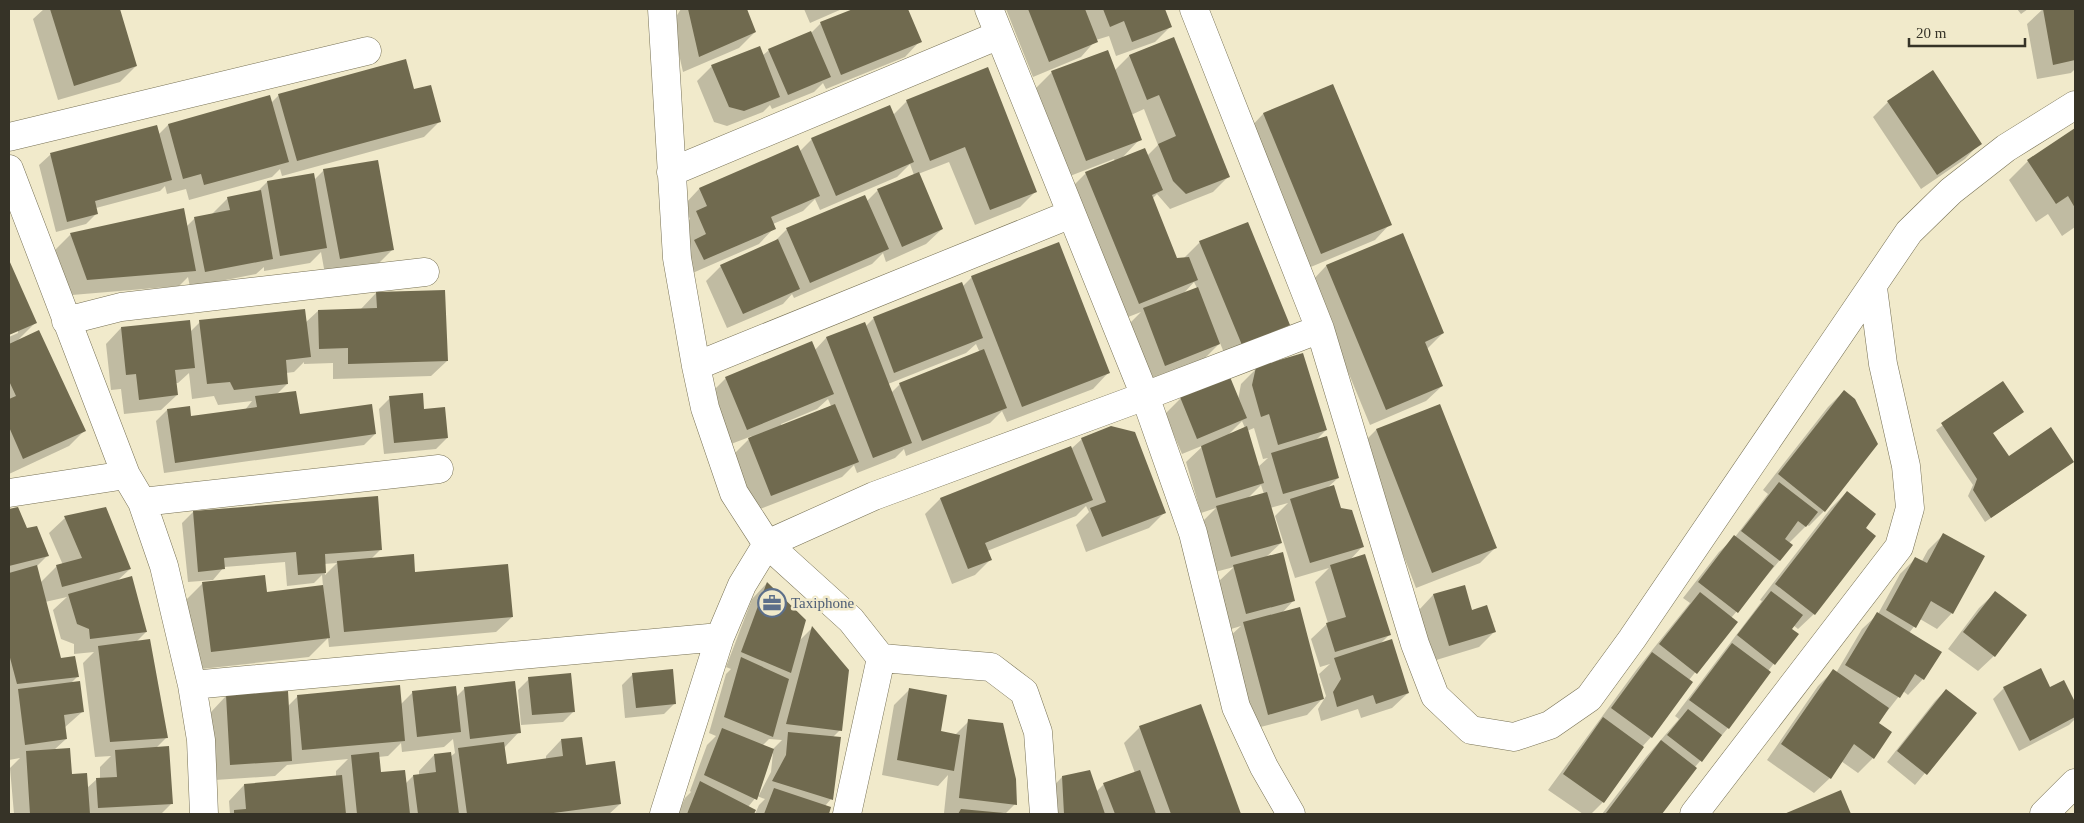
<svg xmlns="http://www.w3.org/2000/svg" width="2084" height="823" font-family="'Times New Roman',serif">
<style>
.shadow{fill:#0003;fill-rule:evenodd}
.building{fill:#706a4f}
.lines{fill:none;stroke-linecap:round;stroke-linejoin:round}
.minor-casing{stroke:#777155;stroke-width:29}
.tertiary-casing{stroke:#777155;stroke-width:29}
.minor{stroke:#fff;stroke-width:28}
.tertiary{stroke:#fff;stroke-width:28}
.labels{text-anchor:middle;stroke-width:5;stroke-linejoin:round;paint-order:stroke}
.service-label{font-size:15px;fill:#4e5e75;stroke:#f1eacb;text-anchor:start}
</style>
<rect width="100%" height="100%" fill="#f1eacb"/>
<path class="shadow" d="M44,9H119L136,66L120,82L58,100L33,19Z
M681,9H745L755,32L739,48L683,72L672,23Z
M804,9H842L810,23Z
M856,9H907L920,41L905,57L826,89L823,83L814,92L772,109L770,105L763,112L727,126L714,122L697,81L712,66L762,56L769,50L811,33L821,23Z
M1006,9H1164L1170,27L1155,42L1116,56L1109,36L1096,40L1081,57L1033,77Z
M2017,9H2028L2021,14Z
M2043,9H2075V69L2071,73L2037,79L2027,24Z
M1173,39L1229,176L1213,192L1170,209L1157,194L1152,199L1176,259L1184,258L1200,242L1289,325L1273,340L1227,360L1220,343L1203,360L1149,380L1128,325L1141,312L1123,319L1071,188L1086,173L1115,161L1114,159L1070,176L1036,88L1052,72L1114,71L1129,56ZM1144,109L1158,145L1147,156L1121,159L1140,139L1131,115ZM1194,282L1197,288L1183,294Z
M1332,85L1390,224L1375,240L1306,269L1248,130L1263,114Z
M413,91L440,121L424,137L282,176L280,169L272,177L189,200L186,189L167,194L165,186L160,191L96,208L97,213L86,224L56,232L39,165L50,155L157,126L159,134L168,125L269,96L271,103L279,95Z
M907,101L1035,192L1020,207L975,225L949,162L918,174L942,229L926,244L886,262L883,253L872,264L794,298L792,294L783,304L727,328L706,281L721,266L774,242L786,230L865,196L867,201L878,190L914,175L910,164L897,177L820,210L815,199L803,211L773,224L774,228L759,244L688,275L682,228L690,219L684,205L699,189L797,147L799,152L812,139L893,115Z
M1888,102L1980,143L1965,159L1921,189L1873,117Z
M2075,130V227L2062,236L2048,214L2036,222L2009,180L2028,161Z
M324,170L393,249L377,265L325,274L321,252L310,263L264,271V267L256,274L190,287L188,277L179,286L72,295L55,250L71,234L186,227L195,218L212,214L228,198L257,192L267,182L314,180Z
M1402,235L1443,333L1427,349L1442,386L1426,401L1370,425L1311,282L1326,266Z
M9,263L35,323L17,341L84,431L69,446L9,474V337L18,333V330L9,334Z
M972,277L1108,373L1093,389L1007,422L1002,411L990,423L906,456L904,449L895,458L857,473L854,465L842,477L755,511L733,455L752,436L731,444L710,394L726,378L815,350L826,338L864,323L865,327L873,319L961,284L962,287ZM976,344L980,353L900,384L891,393L888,384L966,353ZM828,399L831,406L782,426L781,424L817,409Z
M376,293L447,361L431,376L333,379V363L304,364V362L294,372L286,373L287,384L276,395L299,416L375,434L364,445L164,473L156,421L167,410L190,417L245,410L252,401L218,405L214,396L192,399L189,373L178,383H175L177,395L161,410L124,414L121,389L111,390L106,344L121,328L190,332L200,322L305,323L318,311L360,310Z
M1257,368L1326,430L1314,442L1338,478L1326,489L1362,547L1349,561L1390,634L1379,645L1408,693L1392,708L1361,718L1358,709L1321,721L1318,709L1326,696L1319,674L1330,664L1320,667L1311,639L1328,623L1315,582L1329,568L1295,578L1275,516L1288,503L1270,508L1281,543L1265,558L1294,600L1282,613L1322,699L1307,715L1253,729L1228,638L1241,626L1231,629L1218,582L1234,567L1215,572L1201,523L1216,508L1201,513L1186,462L1204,445L1182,454L1165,414L1181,398L1238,400L1241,384ZM1242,421L1245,428L1228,435ZM1254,428L1263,459L1268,458L1258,467L1247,431ZM1261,485L1264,494L1248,498Z
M2003,383L2022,412L1992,434L2008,457L2073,462L1985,522L1968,496L1973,485L1936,430Z
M1844,391L1824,511L1809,526L1807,525L1788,544L1780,560L1731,618L1736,622L1689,680L1651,737L1642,747L1603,802L1591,814H1583L1548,790L1637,669L1690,603L1683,598L1719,552L1735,537L1768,494L1763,490L1828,407Z
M390,398L423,410L447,438L436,449L384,454L379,409Z
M1439,405L1495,548L1480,563L1416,588L1361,445L1376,430Z
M1082,439L1165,512L1149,528L1086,552L1076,525L1089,512L1086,506L1076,516L987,551L991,559L975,575L952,584L925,514L940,499L1071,449Z
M1847,492L1864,528L1814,614L1798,629L1793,625L1790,629L1797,634L1768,671L1769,672L1728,728L1695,767L1660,814H1602L1646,757L1679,719L1675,716L1762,601L1760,600L1831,508Z
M18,508L26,529L47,556L36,567L40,583L57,566L63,565L49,533L65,518L130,569L117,581L146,632L136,642L166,738L156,748L171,804L161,814H168H14L10,768L20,758L9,760V510ZM67,597L53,610L61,639L74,644V654L94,652L83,663L95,757L111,756L100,767V779H97L87,788L71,775L54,750L66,739L64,728L82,712L71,683L78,676L60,660L45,602Z
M193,512L381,549L371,559L414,574L512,617L496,632L329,647L328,638L309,657L192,670L183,603L202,584L266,593L323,586L322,575L314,583L287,586L285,562L224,567L213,580L188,582L182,523ZM337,563L325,575L324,564Z
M1944,534L1952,613L1937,629L1920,619L1909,633L1923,679L1908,695L1903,691L1878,723L1873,758L1858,773L1841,761L1830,778L1814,793L1767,760L1818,686L1833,671L1836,673L1862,629L1878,614L1900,574L1916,558L1922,561L1928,550Z
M767,583L798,642L812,628L840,730L833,737L831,799L825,806L829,807L827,814H755L759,805L765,799L757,796L748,807L754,810L752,814H678L685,798L691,792L690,791L707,745L716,736L709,733L726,674L731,669L726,667L752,599ZM769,739L782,740L772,750L762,746ZM773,752L771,772L759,795L757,794Z
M1464,586L1471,611L1494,632L1479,647L1433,661L1418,611L1433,595Z
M1995,593L1994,656L1978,671L1948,649L1979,608Z
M633,674L675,703L664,714L625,718L622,685Z
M529,679L574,711L563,722L521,725L518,690Z
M2064,682L2075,705V719L2069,725L2019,751L1993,699L2004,688L2050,689Z
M465,688L519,732L504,748L506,765L546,760V756L561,740L620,804L609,814H230L229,801L244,785L336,776V771L348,759L287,765L275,776L215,780L211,712L226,696L288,706L298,696L401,704L413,692L456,697ZM453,739L455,753L450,757L434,755L419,771V775L413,776L406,783L380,773L378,757L388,756L401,743L402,752L444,747Z
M909,690L939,732L955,735L969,721L1015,804L1005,814L944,813L948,775L938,786L882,775L894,705Z
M1946,690L1975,713L1915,785L1887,762L1935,701Z
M1200,706L1240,814H1048L1047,793L1062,777L1096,792L1104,784L1135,773L1124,743L1140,727Z
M1840,792L1850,814H1787Z"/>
<path class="building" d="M50,9H120L137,66L74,86Z
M688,9H747L756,32L699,57Z
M853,9H908L922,42L841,75L820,22Z
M1028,9H1085L1098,42L1049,62Z
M1103,9H1165L1172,27L1132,42L1124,21L1110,27Z
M2043,9H2075V60L2053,65Z
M811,31L831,77L788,95L768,49Z
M1174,37L1230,177L1186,194L1173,181L1158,144L1176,136L1159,95L1147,100L1129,55Z
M760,46L780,97L744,111L729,107L711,65Z
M1108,50L1142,140L1086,161L1051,71Z
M406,59L414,89L431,85L441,122L297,161L278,94Z
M988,67L1037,192L990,210L965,147L930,161L906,100Z
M1933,70L1982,144L1937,175L1887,101Z
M1333,84L1392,225L1321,254L1263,113Z
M270,95L289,162L204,185L201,174L183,179L168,124Z
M890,105L914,162L836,196L811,138Z
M157,125L172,180L95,201L98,214L67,222L50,153Z
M2075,128V208L2068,196L2056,204L2027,160Z
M798,145L820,196L771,217L776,229L704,260L694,240L706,234L696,211L707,206L699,188Z
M1145,148L1163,190L1152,195L1177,258L1189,257L1198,280L1139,304L1085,172Z
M378,160L394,250L340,259L323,169Z
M919,172L943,229L902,247L877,189Z
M314,173L327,248L280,256L267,181Z
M261,190L273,259L205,272L194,217L230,210L227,197Z
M865,195L889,249L810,283L786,228Z
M184,208L196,271L87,280L70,233Z
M1248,222L1290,325L1242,345L1199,241Z
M1403,233L1444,333L1425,342L1443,386L1386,410L1326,265Z
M778,239L800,289L743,314L720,265Z
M1059,242L1110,373L1022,407L971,276Z
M9,260L37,323L9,335Z
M962,282L983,338L894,373L873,317Z
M1198,287L1220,344L1165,366L1143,308Z
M445,290L448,361L348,364V348L319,349L318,310L377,308L376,292Z
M305,309L311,357L286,360L288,384L234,390L230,382L207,384L199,320Z
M190,320L195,368L175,370L178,395L139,400L136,374L126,375L121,327Z
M865,322L912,443L873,458L826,337Z
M39,330L86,431L23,459L9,427V399L16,396L9,381V344Z
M812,341L834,394L747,430L725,377Z
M984,349L1007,408L922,441L899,383Z
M1303,353L1327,430L1278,445L1269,414L1261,417L1252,385L1256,367Z
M1230,377L1247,418L1197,439L1180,397Z
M2003,381L2024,412L1993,433L2009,456L2051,427L2074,462L1991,518L1973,490L1977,479L1941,423Z
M1844,390L1855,399L1878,444L1825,512L1778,474Z
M296,391L300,414L372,404L376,434L175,463L167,409L190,406L191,416L257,407L255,396Z
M423,393L424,409L445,407L448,438L394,443L389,396Z
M835,404L859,462L771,496L748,438Z
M1440,404L1497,548L1432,573L1376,429Z
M1111,426L1135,432L1166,513L1102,537L1090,508L1106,502L1081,438Z
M1247,426L1264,483L1216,498L1201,446Z
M1327,436L1339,478L1283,494L1271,453Z
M1071,446L1093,500L985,543L992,560L968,569L940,498Z
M1779,482L1818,512L1806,527L1798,521L1785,539L1793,545L1780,561L1741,531Z
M1334,485L1341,508L1352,510L1364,547L1310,563L1290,499Z
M1847,491L1876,514L1866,528L1876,536L1815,615L1775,584Z
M1267,492L1282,543L1231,557L1216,506Z
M378,496L382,550L325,554L326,573L298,575L296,552L224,558L225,569L198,572L193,511Z
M18,507L27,528L37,526L49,556L9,566V509Z
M106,507L131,569L62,587L56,565L82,558L64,516Z
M1943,533L1985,556L1953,614L1931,601L1916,628L1886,610L1915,557L1927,563Z
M1734,535L1774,566L1738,613L1698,582Z
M1283,552L1295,601L1246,614L1233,565Z
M414,554L415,572L508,564L513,617L344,632L337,561Z
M1365,554L1391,635L1335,652L1326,623L1346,617L1330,565Z
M37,565L61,658L75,656L79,677L17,684L9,654V573Z
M265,575L267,592L323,585L330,638L211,652L202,582Z
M132,576L147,632L90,639L89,629L77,624L68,594Z
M767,582L806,620L791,673L741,652Z
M1465,585L1472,610L1487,605L1496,632L1449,646L1433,594Z
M1771,591L1803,615L1792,629L1799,634L1775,665L1737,635Z
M1995,591L2027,615L1995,657L1963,632Z
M1700,592L1738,622L1697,674L1659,644Z
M1300,607L1324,699L1268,715L1243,622Z
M1877,612L1942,652L1924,680L1915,674L1900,698L1845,665Z
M812,626L849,670L842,731L786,724Z
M150,639L168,738L110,742L98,646Z
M1392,639L1409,693L1376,704L1373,695L1337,707L1333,692L1341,679L1334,658Z
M1732,643L1771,672L1729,729L1689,700Z
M1652,652L1693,682L1652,738L1611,708Z
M741,657L789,679L773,737L724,717Z
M2041,668L2050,687L2064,680L2075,702V717L2030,741L2003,687Z
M673,669L676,704L636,708L632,673Z
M1833,669L1889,708L1879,723L1892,732L1874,759L1854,744L1831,779L1781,744Z
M571,673L575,712L532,715L528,677Z
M80,681L84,712L64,715L67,739L25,745L18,689Z
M515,681L521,733L470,739L464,687Z
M400,685L405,741L302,750L297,695Z
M456,686L461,732L417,737L412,691Z
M909,688L947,695L941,731L960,735L954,771L897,760Z
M1946,689L1977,713L1927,775L1897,751Z
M288,691L292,761L230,765L226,695Z
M1201,704L1241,814H1171L1139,726Z
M1688,709L1722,735L1702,762L1667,735Z
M1603,717L1644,747L1604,803L1563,774Z
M968,719L1003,723L1016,779L1017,805L959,798Z
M722,728L774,749L757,800L704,775Z
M788,732L841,737L833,800L772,781L786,755Z
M582,737L586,765L615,761L621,804L546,814H467L458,748L504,742L507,764L563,756L561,739Z
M1661,740L1697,768L1662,814H1608L1606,813Z
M169,746L173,804L98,808L96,778L117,777L115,750Z
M70,748L72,774L87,773L90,814H30L26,751Z
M379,752L381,772L405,770L410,814H357L351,755Z
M451,752L459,814H418L413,775L436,772L434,754Z
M1090,770L1105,814H1064L1062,776Z
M1140,770L1156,814H1115L1103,783Z
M342,775L346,814H234V810L246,809L244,784Z
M700,781L756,810L754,814H687Z
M774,788L831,807L829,814H764Z
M1841,790L1851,814H1784Z
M961,809L1004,813V814H958Z"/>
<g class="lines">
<defs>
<path id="minor" d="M662,9L677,258L696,366L705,408L734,493L767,544L851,620L881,658L991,667L1024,692L1038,732L1044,814
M989,9L1145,396L1193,533L1236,707L1264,767L1291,814
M1194,9L1320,329L1415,644L1435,696L1471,730L1514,737L1550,725L1589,698L1632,639L1909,232L1951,191L2006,148L2075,105
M9,137L367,51
M9,169L126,475L142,502L164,566L192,685L201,740L204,814
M671,172L999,35
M66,321L121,307L425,272
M696,366L1071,214
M9,493L126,475
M142,502L439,469
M192,685L720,637
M664,814L720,637L742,585L767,544L874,496L1145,396L1320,329
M847,814L881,658
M1694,814L1899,547L1910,508L1906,466L1883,364L1873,288"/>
<path id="tertiary" d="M2044,814L2075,783"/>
</defs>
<use href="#minor" class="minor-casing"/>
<use href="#tertiary" class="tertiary-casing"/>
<use href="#minor" class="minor"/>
<use href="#tertiary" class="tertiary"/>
</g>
<defs>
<symbol id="office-ring" viewBox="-11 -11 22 22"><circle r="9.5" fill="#f1eacb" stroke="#5c6f8a" stroke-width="1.5"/><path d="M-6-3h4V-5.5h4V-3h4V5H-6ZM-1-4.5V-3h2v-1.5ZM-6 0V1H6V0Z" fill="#5c6f8a"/></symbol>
</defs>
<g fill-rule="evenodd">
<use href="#office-ring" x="756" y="587" width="32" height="32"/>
</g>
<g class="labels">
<g class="service-label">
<text x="791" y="608">Taxiphone</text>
</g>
</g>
<rect width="2084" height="823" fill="none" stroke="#363327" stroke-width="20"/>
<path d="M1909 38v8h116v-8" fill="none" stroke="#363327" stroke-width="2.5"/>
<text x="1916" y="38" font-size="15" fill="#363327" stroke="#f1eacb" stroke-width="4" paint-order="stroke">20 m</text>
</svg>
